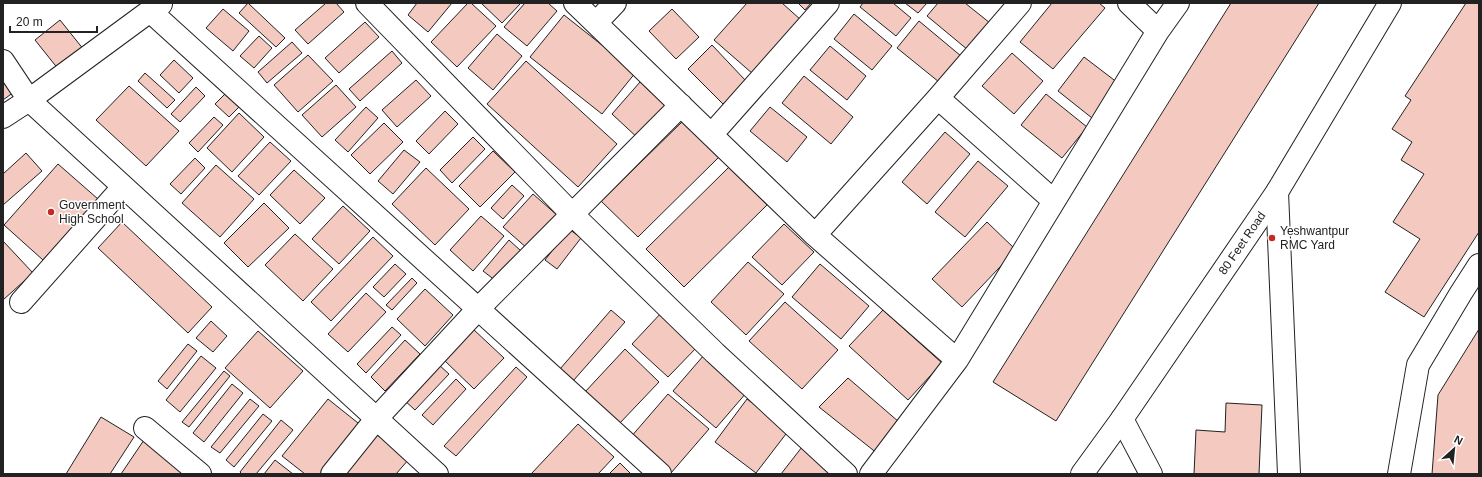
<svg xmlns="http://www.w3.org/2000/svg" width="1482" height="477" font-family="Arial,sans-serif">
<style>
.building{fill:#f3c9c0;stroke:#222}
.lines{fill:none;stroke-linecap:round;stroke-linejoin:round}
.street-casing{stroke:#222;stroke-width:24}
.secondary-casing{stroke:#222;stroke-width:24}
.street{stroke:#fff;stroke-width:22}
.secondary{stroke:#fff;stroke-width:22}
.poi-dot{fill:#c62828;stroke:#fff;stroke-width:1.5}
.labels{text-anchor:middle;stroke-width:3;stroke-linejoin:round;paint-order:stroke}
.poi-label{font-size:12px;fill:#222;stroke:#fff;text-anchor:start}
.street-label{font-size:12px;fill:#222;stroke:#fff}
</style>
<rect width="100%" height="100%" fill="#fff"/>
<path class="building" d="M248,3L285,38L276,47L239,13Z
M326,3H336L344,12L308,44L295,30Z
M417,3H452L428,32L408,15Z
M468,3H471L496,26L457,67L431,42Z
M481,3H521L502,23Z
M525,3H548L557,11L527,46L504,27Z
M747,3H782L801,20L753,74L714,40Z
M798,3H811L805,10Z
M863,3H893L911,18L896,36L860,7Z
M905,3H927L918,13Z
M938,3H965L990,23L968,50L927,16Z
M1052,3H1099L1105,8L1053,69L1020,42Z
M1231,3H1319L1056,421L993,382Z
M1466,3H1479V232L1424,317L1385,292L1420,239L1393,222L1424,174L1401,160L1412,142L1392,129L1411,100L1405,96Z
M223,9L249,31L233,51L206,28Z
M672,9L699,37L676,59L649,31Z
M854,14L892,46L872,70L834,39Z
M564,15L636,72L602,114L530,57Z
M60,20L84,50L59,70L35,40Z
M919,21L961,56L939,82L897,48Z
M365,22L379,37L339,73L325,58Z
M497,34L522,56L493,90L468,68Z
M259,36L272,48L254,68L240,56Z
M292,42L302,53L267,83L258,72Z
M712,45L746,81L723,104L688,69Z
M830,46L866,76L847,100L810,70Z
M392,51L402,63L360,101L349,89Z
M1012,53L1043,81L1014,114L982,86Z
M308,55L333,81L298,112L274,85Z
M1084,57L1118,83L1092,118L1058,91Z
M174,60L193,78L179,93L160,75Z
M526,61L617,144L578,187L487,104Z
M145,73L175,100L167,108L138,81Z
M3,75L14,92L3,100Z
M804,76L853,117L831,144L782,103Z
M416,80L431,96L397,127L382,110Z
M640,82L669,109L640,140L612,114Z
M336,85L356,107L322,137L302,115Z
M129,86L179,131L146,166L96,120Z
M196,87L205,96L180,122L171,114Z
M227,92L241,105L229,117L215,104Z
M1046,94L1087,127L1062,158L1021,125Z
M366,107L378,118L348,152L335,140Z
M770,107L807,137L787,162L750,131Z
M445,111L458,124L429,154L416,141Z
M239,113L264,137L232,172L207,148Z
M214,117L223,125L198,152L189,143Z
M683,121L719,157L638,237L601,201Z
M384,123L403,142L370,174L351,155Z
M945,132L970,154L927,204L902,182Z
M473,137L485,149L452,183L440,170Z
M270,142L291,161L259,195L238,176Z
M404,150L420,162L393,194L378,181Z
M493,151L515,172L480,207L459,186Z
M26,153L42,171L3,205V174Z
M195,158L205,168L181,194L170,184Z
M978,161L1008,186L965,237L935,212Z
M58,164L98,199L43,260L4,225Z
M216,165L254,199L220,237L182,203Z
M729,167L767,205L684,287L646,249Z
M426,168L469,209L435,245L392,204Z
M294,170L325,198L300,224L270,195Z
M512,185L524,196L503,219L491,208Z
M533,194L558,216L528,249L503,227Z
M264,203L289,228L248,267L224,243Z
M343,206L370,231L339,264L312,239Z
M481,216L504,236L473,271L450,250Z
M122,222L212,307L188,333L98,248Z
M987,222L1016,250L962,307L932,279Z
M784,224L814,252L782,285L752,257Z
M569,229L581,238L557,269L545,260Z
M295,234L333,269L303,301L265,265Z
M373,237L393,256L331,321L311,302Z
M509,240L521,251L496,281L483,271Z
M3,241L33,273L3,300Z
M748,262L784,294L746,335L711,302Z
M395,264L406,274L384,297L373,287Z
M820,264L869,306L841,339L792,297Z
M412,278L417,283L392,310L386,305Z
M425,289L453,315L425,346L397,319Z
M366,293L386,312L348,352L328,334Z
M785,302L838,350L802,389L749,341Z
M611,310L625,322L573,381L560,369Z
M883,310L942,363L908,400L849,346Z
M662,312L699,345L668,377L632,344Z
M211,321L227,336L213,352L196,338Z
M392,327L401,335L366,373L357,364Z
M473,329L504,358L474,389L444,360Z
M1479,329V474H1432L1438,395Z
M258,331L303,371L270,408L225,368Z
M405,340L420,354L385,391L371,377Z
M188,344L197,351L167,389L158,381Z
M625,349L659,382L618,425L584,393Z
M704,355L747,392L716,428L673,391Z
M201,356L216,368L180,412L166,400Z
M438,364L449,374L415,410L404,400Z
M516,367L527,377L456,456L444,446Z
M224,371L230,376L189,427L182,422Z
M848,378L899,422L878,454L819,407Z
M456,379L466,389L433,425L422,415Z
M232,384L243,393L204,442L193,433Z
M668,394L709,429L671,473L630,438Z
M250,399L259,406L220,453L211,447Z
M328,399L363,427L325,474H305L282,456Z
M747,399L789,430L756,473L715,442Z
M1226,403L1262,405L1259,474H1194L1196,430L1225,432Z
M263,414L272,421L234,467L226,460Z
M101,417L134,437L110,474H66Z
M281,420L293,430L256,474H242L240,472Z
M578,424L614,457L598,474H531Z
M376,434L409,459L396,474H344Z
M144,440L188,474H121Z
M802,447L831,474H781Z
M275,460L293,474H264Z
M620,463L631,474H609Z"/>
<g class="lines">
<defs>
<path id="street" d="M367,3L572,214L715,353L846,474
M575,3L815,235L957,360
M1129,3L1158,31
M150,11L660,474
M596,23L615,3
M3,61L29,100L437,474
M938,98L1054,201
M3,117L29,100L150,11L161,4
M712,134L828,3
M1277,192L1289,474
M815,235L938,98L1020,3
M21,302L123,187
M1122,419L1151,474
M145,428L200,474
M332,474L376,419L478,309L681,105
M871,474L957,360L1158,31L1178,3
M1399,474L1418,365L1461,293L1479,265"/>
<g id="secondary">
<path id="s1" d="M1082,474L1122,419L1277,192L1390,3"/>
</g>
</defs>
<use href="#street" class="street-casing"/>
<use href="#secondary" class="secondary-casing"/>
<use href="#street" class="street"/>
<use href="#secondary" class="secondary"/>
</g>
<g class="poi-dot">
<circle cx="51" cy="212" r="4"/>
<circle cx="1272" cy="238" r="4"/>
</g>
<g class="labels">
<g class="poi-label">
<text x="59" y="209">Government<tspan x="59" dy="14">High School</tspan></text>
<text x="1280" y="235">Yeshwantpur<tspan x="1280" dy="14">RMC Yard</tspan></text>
</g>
<g class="street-label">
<text dy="4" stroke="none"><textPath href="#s1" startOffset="281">80 Feet Road</textPath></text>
</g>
</g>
<rect width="1482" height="477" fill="none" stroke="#222222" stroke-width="8"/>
<g transform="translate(1454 449) rotate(27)" stroke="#ffffff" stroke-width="3" paint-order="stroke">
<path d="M0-3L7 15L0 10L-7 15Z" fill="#222222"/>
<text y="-6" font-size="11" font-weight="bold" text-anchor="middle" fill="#222222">N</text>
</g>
<path d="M10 26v6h87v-6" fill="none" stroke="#222222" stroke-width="2"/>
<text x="16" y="26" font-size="12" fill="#222222" stroke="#ffffff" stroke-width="3" paint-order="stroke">20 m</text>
</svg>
